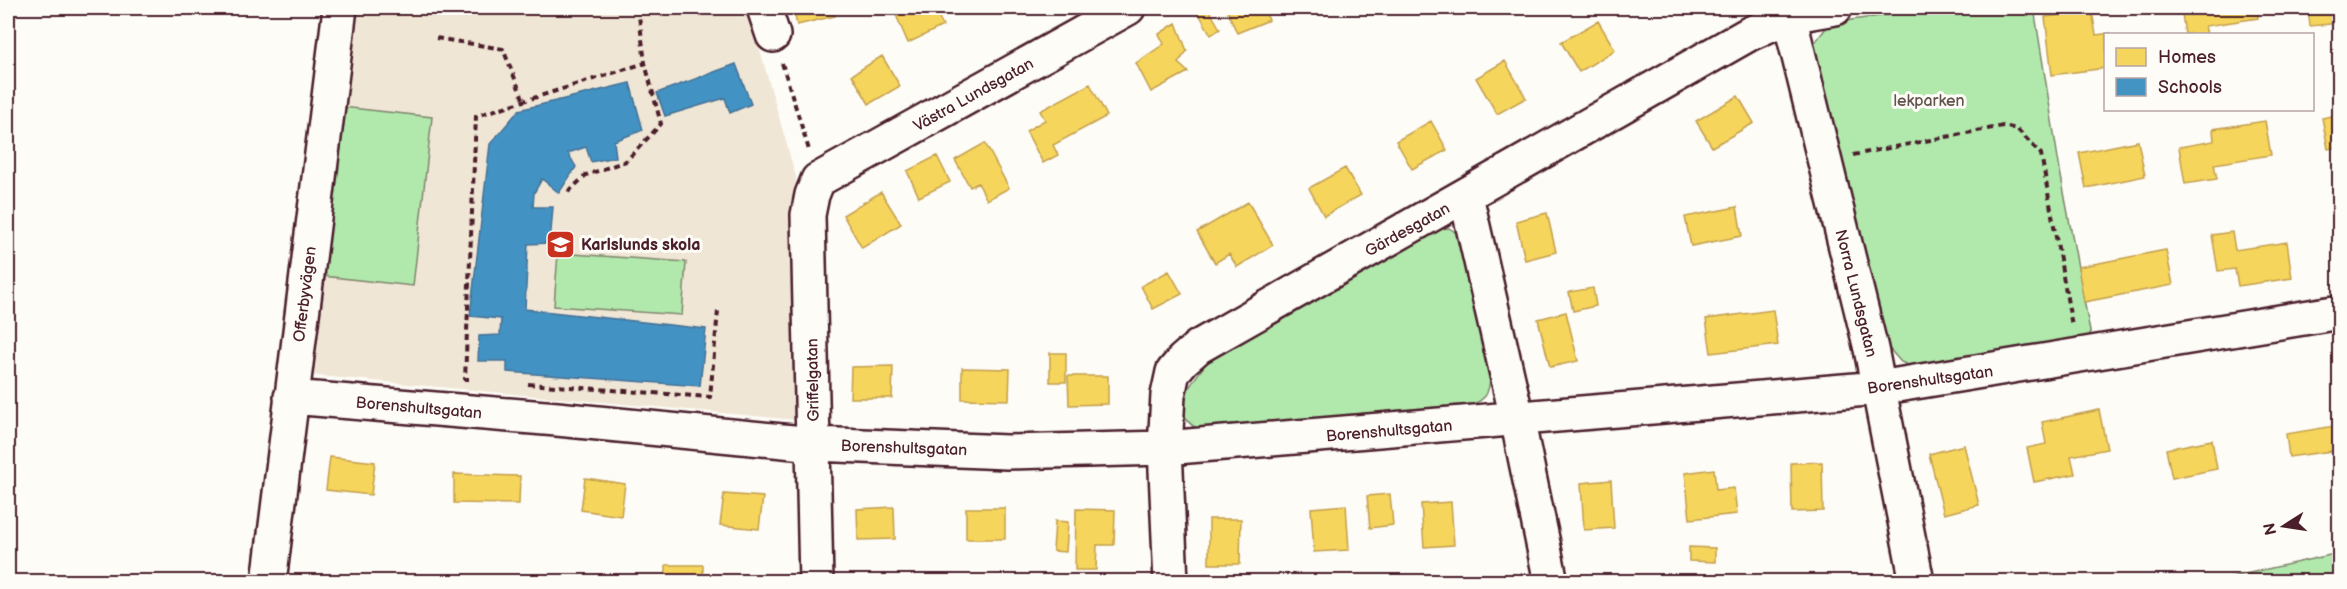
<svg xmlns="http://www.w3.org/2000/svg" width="2347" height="589" font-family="'Balsamiq Sans',sans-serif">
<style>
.built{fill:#f0e6d5}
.green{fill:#b1e9ad;stroke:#7e846c;stroke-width:1.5}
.homes{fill:#f6d55c;stroke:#c29e4d;stroke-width:1.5}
.schools{fill:#4393c3;stroke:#457095;stroke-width:1.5}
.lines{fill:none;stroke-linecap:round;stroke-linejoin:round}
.street-casing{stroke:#4a1f2b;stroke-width:38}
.path{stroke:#4a1f2b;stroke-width:4;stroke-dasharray:6 4.5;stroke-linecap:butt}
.street{stroke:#fdfcf7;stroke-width:33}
.labels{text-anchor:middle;stroke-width:6;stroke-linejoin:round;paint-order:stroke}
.street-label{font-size:16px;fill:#4a1f2b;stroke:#fdfcf7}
.park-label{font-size:16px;fill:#64524c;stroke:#fdfcf7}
.poi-label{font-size:16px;font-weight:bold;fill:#4a1f2b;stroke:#fdfcf7;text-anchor:start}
</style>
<rect width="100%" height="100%" fill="#fdfcf7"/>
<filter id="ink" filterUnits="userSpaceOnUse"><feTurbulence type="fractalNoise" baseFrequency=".0167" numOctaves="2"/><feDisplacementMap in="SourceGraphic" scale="12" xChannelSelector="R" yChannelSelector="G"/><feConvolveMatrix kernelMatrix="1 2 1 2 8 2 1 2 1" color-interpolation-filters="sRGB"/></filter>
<g filter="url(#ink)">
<path class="built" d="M351,8H748L796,177L795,311L797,420L309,375Z"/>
<path class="green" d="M1938,8H2034L2060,171L2091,337L1918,369L1901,362L1886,345L1812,46L1830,23Z
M342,107L432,117L413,286L323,276Z
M1449,228L1458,234L1490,380C1488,394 1486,399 1473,404L1196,428C1165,409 1197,376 1212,356L1415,241L1439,229Z
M558,253L686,262L682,315L554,306Z
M2339,553V581H2214Z"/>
<path class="homes" d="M793,8H833L835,16L797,25Z
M912,8H934L943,26L908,43L896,15Z
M1208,8L1220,29L1211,35L1198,12Z
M1226,8H1263L1269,20L1237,33Z
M2209,8H2257L2258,18L2205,26L2207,34H2185L2182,14L2209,10Z
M2308,8H2340V23L2310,26Z
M2092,11L2096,35L2111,33L2106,34V68L2052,75L2045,17Z
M1598,21L1615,50L1579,72L1561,42Z
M1176,23L1187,51L1178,63L1188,72L1151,92L1136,63L1164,44L1159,34Z
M882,56L900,86L869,104L852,75Z
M1505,61L1526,98L1497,114L1476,78Z
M1090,84L1107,116L1053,145L1058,155L1043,163L1026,131L1045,120L1040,111Z
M1738,96L1754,123L1712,147L1696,121Z
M2340,114V147L2328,149L2322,118Z
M1431,121L1447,150L1412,169L1396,141Z
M2265,121L2271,155L2214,164L2217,179L2185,184L2179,147L2214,141L2213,129Z
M2138,141L2145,176L2086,188L2079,153Z
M985,143L1009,188L987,200L978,183L970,187L955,160Z
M937,156L950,182L919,197L907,171Z
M1345,168L1361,195L1324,216L1309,188Z
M881,192L901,224L862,248L843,215Z
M1248,202L1273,245L1237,267L1229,254L1215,263L1197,232Z
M1737,207L1742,236L1691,246L1685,217Z
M1547,213L1556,252L1525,260L1516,221Z
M2232,232L2235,250L2287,242L2292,278L2238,286L2235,269L2218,271L2212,235Z
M2166,250L2173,285L2084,302L2078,267Z
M1169,271L1182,294L1153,309L1141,286Z
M1593,288L1596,306L1573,311L1569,292Z
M1773,310L1778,345L1711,353L1706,319Z
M1566,312L1578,361L1550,367L1538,319Z
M1050,353H1066V382H1050Z
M893,366L892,398H850L851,367Z
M962,368L1010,369L1009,400L962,399Z
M1068,376H1108V404L1069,405Z
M2099,410L2107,449L2071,456L2075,474L2034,482L2027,448L2046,444L2042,422Z
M2334,426L2338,450L2289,457L2286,434Z
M2212,440L2217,469L2172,478L2166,449Z
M1964,445L1979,505L1944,514L1929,454Z
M330,457L375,462L371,495L326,490Z
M1822,462L1823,511L1792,512L1791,463Z
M1714,469L1716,490L1734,488L1737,514L1690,519L1685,473Z
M454,474L520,476L519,504L454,503Z
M585,478L625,484L621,516L581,510Z
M1611,480L1614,528L1584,530L1581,483Z
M724,494L763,497L759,529L720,525Z
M1390,494L1393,525L1370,528L1367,496Z
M1451,502L1454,545L1424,547L1421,504Z
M1346,505L1349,550L1314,552L1311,508Z
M894,507L895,539L858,540L857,509Z
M966,508H1005V539H966Z
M1076,509L1115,510L1114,545H1097L1096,570H1075Z
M1209,519H1241L1240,564H1209Z
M1055,521L1068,522L1066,552L1053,551Z
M1689,547L1715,548V562L1689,561Z
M666,565H703V582H666Z"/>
<path class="schools" d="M736,64L751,104L730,113L725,98L665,116L657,93Z
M630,83L643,130L614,141L616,157L591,162L586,147L568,153L576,167L559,193L542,179L534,193L533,207H553L550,243L528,244L525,309L706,329L700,386L507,372V361H478L479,336L500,335L501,319L470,316L490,144L519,110Z"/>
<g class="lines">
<defs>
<path id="street" d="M764,8L773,35
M1787,8L1871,349L1917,582
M1466,196L1517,418L1551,582
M291,397L557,419L814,444L1007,452L1165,448L1879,388L2340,312
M269,582L340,8
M816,582L808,215L812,195L818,180L1128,8
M1171,582L1165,448L1168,395L1173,372L1183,360L1198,347L1749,34L1789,16L1835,8"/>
</defs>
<use href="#street" class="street-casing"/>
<path class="path" d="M638,8L645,63
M436,38L503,49L524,101
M782,63L809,150
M1853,155L2003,126L2017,129L2041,154L2072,326
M469,379H465L476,116L645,63L661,124L626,161L586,175L566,194
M528,384L710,397L718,311"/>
<use href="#street" class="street"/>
</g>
</g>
<defs>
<symbol id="school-square" viewBox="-11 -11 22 22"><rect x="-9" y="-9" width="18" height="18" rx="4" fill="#c8321e" stroke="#fdfcf7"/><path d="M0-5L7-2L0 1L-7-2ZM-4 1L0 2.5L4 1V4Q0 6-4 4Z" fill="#fff"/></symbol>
</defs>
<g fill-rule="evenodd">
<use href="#school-square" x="544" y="228" width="33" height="33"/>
</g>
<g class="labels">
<g class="street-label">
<text transform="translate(973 94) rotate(-29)" y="6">Västra Lundsgatan</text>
<text transform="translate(1407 229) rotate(-29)" y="6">Gärdesgatan</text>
<text transform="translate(1857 293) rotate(76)" y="6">Norra Lundsgatan</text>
<text transform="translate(304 294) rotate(-83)" y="6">Offerbyvägen</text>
<text transform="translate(1930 379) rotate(-8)" y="6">Borenshultsgatan</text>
<text transform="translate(812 380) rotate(-91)" y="6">Griffelgatan</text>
<text transform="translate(419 407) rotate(5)" y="6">Borenshultsgatan</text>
<text transform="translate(1389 430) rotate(-5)" y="6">Borenshultsgatan</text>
<text transform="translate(904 447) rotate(2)" y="6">Borenshultsgatan</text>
</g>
<g class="park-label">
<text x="1929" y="106">lekparken</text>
</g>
<g class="poi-label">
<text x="581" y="250">Karlslunds skola</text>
</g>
</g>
<rect width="2347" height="589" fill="none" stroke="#fdfcf7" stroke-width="30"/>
<rect x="15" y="15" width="2317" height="559" fill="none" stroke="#4a1f2b" stroke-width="2" filter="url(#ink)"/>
<rect x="2104" y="33" width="210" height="78" fill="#fdfcf7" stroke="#b5a4a5" stroke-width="1.5"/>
<rect x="2116" y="48" width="30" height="18" fill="#f6d55c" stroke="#b5a4a5" stroke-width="1.5"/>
<text x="2158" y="63" font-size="18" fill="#4a1f2b">Homes</text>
<rect x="2116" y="78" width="30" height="18" fill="#4393c3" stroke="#b5a4a5" stroke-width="1.5"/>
<text x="2158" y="93" font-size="18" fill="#4a1f2b">Schools</text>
<g transform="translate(2284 526) rotate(258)" stroke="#fdfcf7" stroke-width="4.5" paint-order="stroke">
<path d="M0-4.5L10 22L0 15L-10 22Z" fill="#4a1f2b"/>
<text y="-9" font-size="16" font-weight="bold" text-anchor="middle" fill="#4a1f2b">N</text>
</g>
</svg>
